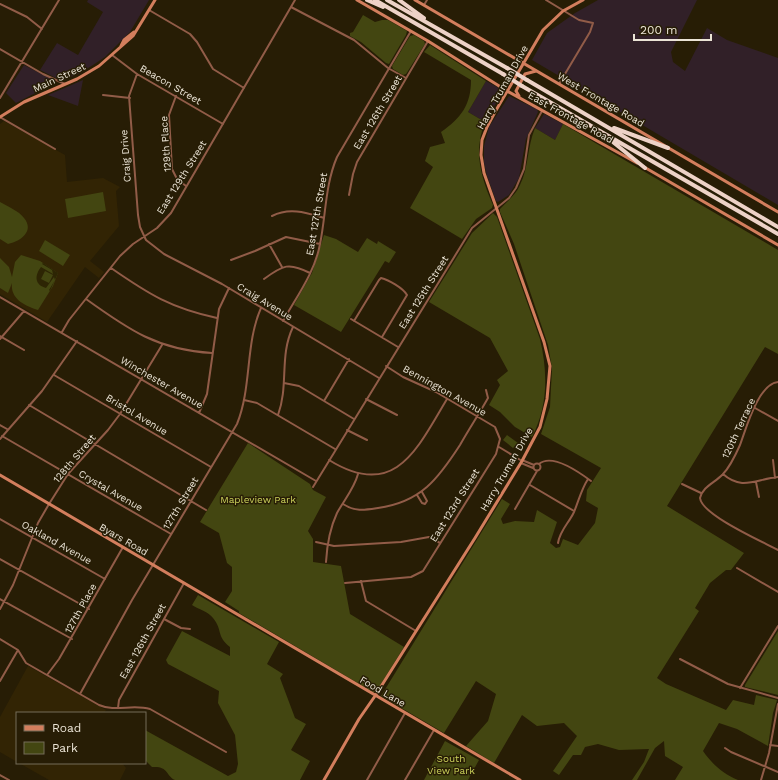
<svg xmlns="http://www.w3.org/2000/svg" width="778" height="780" font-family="'Work Sans',sans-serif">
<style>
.commercial{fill:#312028}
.built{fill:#322404}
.green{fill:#434611}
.sand{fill:#2d2504;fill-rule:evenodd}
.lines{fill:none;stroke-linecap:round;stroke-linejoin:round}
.street{stroke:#915c48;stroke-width:2}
.secondary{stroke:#d37e5d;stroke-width:3}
.highway{stroke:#edd2c7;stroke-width:4}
.highway-bridge{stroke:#edd2c7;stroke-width:4}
.labels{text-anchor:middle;stroke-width:3;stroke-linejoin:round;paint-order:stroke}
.street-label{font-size:10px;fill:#ebe4d6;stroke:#271d05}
.park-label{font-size:10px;fill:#cbd15b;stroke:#271d05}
</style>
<rect width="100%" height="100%" fill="#271d05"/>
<path class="commercial" d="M88,0H149L130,32L105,57L93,65L80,73L62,81L40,70L57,43L78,55L103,12L87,2Z
M598,0H697L671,52L673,62L685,71L707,28L727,40L778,58V205L532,60L547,33L575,13Z
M24,65L53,80L54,82L51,85L16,103L6,93Z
M83,80L78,106L48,95Z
M486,81L499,88L502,93L485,122L468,112Z
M509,96L537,109L538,112L526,139L519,178L509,195L498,202L496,201L487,176L484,163V146L489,127Z
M544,114L563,124L555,140L535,128Z"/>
<path class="built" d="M4,121L65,155L67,182L103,178L120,187L116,191L119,226L90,261L104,272L99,278L85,267L47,322L0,294V124Z
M28,666L106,710L104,713H17V762L0,752V717Z
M19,763H122L126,768L120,780H49Z"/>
<path class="green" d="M363,15L375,22L382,20H388L407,31L406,35L389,64L386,63L361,42L350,36V33L353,32Z
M414,35L424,41L425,44L406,74L403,75L393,69L392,66L410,36Z
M430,45L486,81L468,112L485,122C473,152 481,177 493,205L492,208L476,219L462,239L410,208L433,167L425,161L430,147L445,143L441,132C461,118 471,105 471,80L424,52Z
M563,124L778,250V354L765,347L667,506L744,553L731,570H726L710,583L695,608L699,611L657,678L666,684L726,710L733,700L754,705L756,695L777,700L773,713L768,746L737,729L719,723L703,751C713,765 722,773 738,780H675L683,767L665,756L664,741L655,748L637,780H632L644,762L649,749L619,750L598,744L585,747L581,755H573L559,775L553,771L577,736L564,723L537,726L522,715L494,763L466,746L488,721L496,694L476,681L444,733L381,696L502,499L510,504L501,519L503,524L515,521L534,522L537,510L557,522L550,543L556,548L560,547L563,539L578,545L595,523L598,508L586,501L587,490L601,468L541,434L550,407L552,368L548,345L514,244L500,212V209C507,201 516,195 520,185C529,167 527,147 535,128L555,140Z
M103,192L106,211L68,218L65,199Z
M0,202C7,206 19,211 24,218C35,231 20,242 8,244L0,239Z
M493,213L497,217L540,339C548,373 548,406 532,437L515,427L500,412L489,405L500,385L497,380L508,371L490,338L429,302L472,233Z
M324,235L336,239L358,252L367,238L377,244L378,241L396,252L389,263L385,261L341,332L294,305L312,273Z
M45,240L70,255L63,266L39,251Z
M21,255L40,261L58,273L53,286L38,310C25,306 10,299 12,283L8,293L0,288V258L9,267L12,277L15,262Z
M507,435L518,443L513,448L503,440Z
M248,443L310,484L313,490L326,497L308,531L313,539V562L341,566L350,614L404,647L376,692H373L239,613V611L225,602L232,591V567L227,563L219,533L200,522Z
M198,595L279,642L267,664L283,674L280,678L295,718L306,724L291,750L310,761L300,780H175C165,775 169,766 152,767L145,760V730L228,776L236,772L238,764L235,735L218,703L219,691L168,664L166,660L182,631L230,656V647C216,636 223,630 213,618C209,612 198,609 192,605Z
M778,631V695L745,687V685Z
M445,741L479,760L468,780H424Z"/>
<path class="sand" d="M43,263L58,273L50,291L49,290L55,280L54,277L46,288C35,285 34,276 41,267L53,274L52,270L42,264ZM45,271L53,275L49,283L41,279Z"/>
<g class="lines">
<path class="street" d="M546,0L579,20L593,23L590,32L559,84
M0,4L27,17L42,29
M424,5L427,0
M291,7L354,40L388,68L406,78
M149,10L190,34L197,42L213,69L244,88
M0,49L43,74L65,84
M112,55L137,74L223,124
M137,74L129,96L138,215L140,227L146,240L164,254L222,284L379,378
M103,95L130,98
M176,96L169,115L172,169L177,179L186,186
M0,98L59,0
M0,117L55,149
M349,195L353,174L357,162L428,41
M272,216C290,207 307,213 324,218
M269,244L282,267
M231,260L255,251L286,237L320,244
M111,268C150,295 171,308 217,318
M264,279C283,265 289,262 310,273
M0,297L316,481
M86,299C129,330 158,350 212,353
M351,319L398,347
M283,321C297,296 315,272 320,244C326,215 325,185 337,157L411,31
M354,321L379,280L381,278C389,280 403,288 407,295L382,337
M62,332L69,320L120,256L133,244L157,228L171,213L295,0
M0,336L24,350
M0,339L24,311
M54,375L211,467
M778,382C758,384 746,429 740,445C736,454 730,467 723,474C715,483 703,486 700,498C702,515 761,541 778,550
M284,383L299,386L354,419
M366,399L397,415
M244,400L257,403L335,449
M324,401L349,359
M29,405L206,510
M755,408L778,421
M199,413L207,394L219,309L229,288
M278,415C289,385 279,356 293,327
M0,425L7,429
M347,430L367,440
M2,436L171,534
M0,439L42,391L77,341
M499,447L522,461
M329,460C395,501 417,449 447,399
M522,460L534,465
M773,460L775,478
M521,463L533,468
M533.5 467a3.5 3.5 0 1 1 7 0a3.5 3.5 0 1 1-7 0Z
M539,464C552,453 579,472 591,481
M723,474C742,491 756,479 778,477
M756,482L759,497
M682,484L701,493
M530,485L574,511
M313,487L472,228L509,198L516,188L524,169L529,135L542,111
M417,495L422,503L425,504L427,501L422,492
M343,504C355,512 365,510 378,508C421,502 438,479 460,445C469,429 479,414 488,398L486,390
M515,509L537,471
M0,519L105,579
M316,542L334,546L401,542L429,537L440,543
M558,543C560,530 569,523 574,512C579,500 581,490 588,479
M0,559L89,609
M326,562C327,545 330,528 337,513C344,500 354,489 358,474
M737,568L778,592
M361,581L366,601L416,631
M345,583L411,577L423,571L496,454L500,439L495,427L436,392L403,377L386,366
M0,599L72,639
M0,609L13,585L38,523L49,504L68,474L108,430L120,414L162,345
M164,619L181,628L190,629
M0,639L18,650L26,663L99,705C115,712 133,704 150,709L226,752
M680,659L728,684L778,698
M47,675L59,659L123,547
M0,681L18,650
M740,688L778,626
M80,694L132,600L237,424C252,387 245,344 261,308
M118,708L119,700L184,583
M770,745L778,746
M725,748L731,752L778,772
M0,775L9,780
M367,780L405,713
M405,780L434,730
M761,780L769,753L778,704"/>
<path class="secondary" d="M357,0L428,41L507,91L637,163
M415,0L778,212
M121,46L124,40L134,32
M519,96L516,91L525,74L536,71
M0,117L24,102L77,79L99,66L133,36L155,0
M644,167L778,245
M0,475L520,780
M324,780L359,719L375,696L475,538L522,461L540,427L547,399L550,366L544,342L484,173L481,155L482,140L487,127L495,112L543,30L563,11L583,0"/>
<path class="highway" d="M367,0L383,7
M375,0L503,74
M387,0L507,68
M399,0L424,18
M527,80L778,227
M522,86L778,234
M614,128L668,148
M608,138L645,168"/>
<path class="highway-bridge" d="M507,68L527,80
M503,74L522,86"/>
</g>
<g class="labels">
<g class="street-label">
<text transform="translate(59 77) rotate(-25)" y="4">Main Street</text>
<text transform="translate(171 84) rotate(30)" y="4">Beacon Street</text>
<text transform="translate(502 87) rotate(-61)" y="4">Harry Truman Drive</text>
<text transform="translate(601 99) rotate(30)" y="4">West Frontage Road</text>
<text transform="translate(377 112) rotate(-59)" y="4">East 126th Street</text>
<text transform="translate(571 117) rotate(29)" y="4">East Frontage Road</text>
<text transform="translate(165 144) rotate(-94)" y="4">129th Place</text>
<text transform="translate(125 156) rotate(-94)" y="4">Craig Drive</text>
<text transform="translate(181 177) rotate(-58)" y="4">East 129th Street</text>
<text transform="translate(316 214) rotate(-80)" y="4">East 127th Street</text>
<text transform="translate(423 292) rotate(-58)" y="4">East 125th Street</text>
<text transform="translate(265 301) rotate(31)" y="4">Craig Avenue</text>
<text transform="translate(162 382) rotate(30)" y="4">Winchester Avenue</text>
<text transform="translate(445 390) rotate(29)" y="4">Bennington Avenue</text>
<text transform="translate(137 414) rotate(31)" y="4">Bristol Avenue</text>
<text transform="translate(738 428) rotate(-65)" y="4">120th Terrace</text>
<text transform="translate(74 458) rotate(-50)" y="4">128th Street</text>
<text transform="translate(506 469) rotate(-60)" y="4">Harry Truman Drive</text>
<text transform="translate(111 490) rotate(30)" y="4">Crystal Avenue</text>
<text transform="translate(180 503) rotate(-59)" y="4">127th Street</text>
<text transform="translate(454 505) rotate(-58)" y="4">East 123rd Street</text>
<text transform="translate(124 539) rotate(30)" y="4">Byars Road</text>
<text transform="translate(57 542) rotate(29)" y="4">Oakland Avenue</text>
<text transform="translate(80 608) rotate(-61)" y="4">127th Place</text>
<text transform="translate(142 641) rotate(-61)" y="4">East 126th Street</text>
<text transform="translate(383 691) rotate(30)" y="4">Food Lane</text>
</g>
<g class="park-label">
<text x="258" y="503">Mapleview Park</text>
<text x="451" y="762">South<tspan x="451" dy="12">View Park</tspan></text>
</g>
</g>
<rect x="16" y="712" width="130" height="52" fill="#271d05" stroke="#756d59"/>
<rect x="24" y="725" width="20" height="6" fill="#d37e5d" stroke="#756d59"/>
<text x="52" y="732" font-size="12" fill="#ebe4d6">Road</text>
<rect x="24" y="742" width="20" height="12" fill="#434611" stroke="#756d59"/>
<text x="52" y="752" font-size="12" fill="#ebe4d6">Park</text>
<path d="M634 34v6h77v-6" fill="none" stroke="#ebe4d6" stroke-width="2"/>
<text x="640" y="34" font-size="12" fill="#ebe4d6" stroke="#271d05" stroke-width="3" paint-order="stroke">200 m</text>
</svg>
